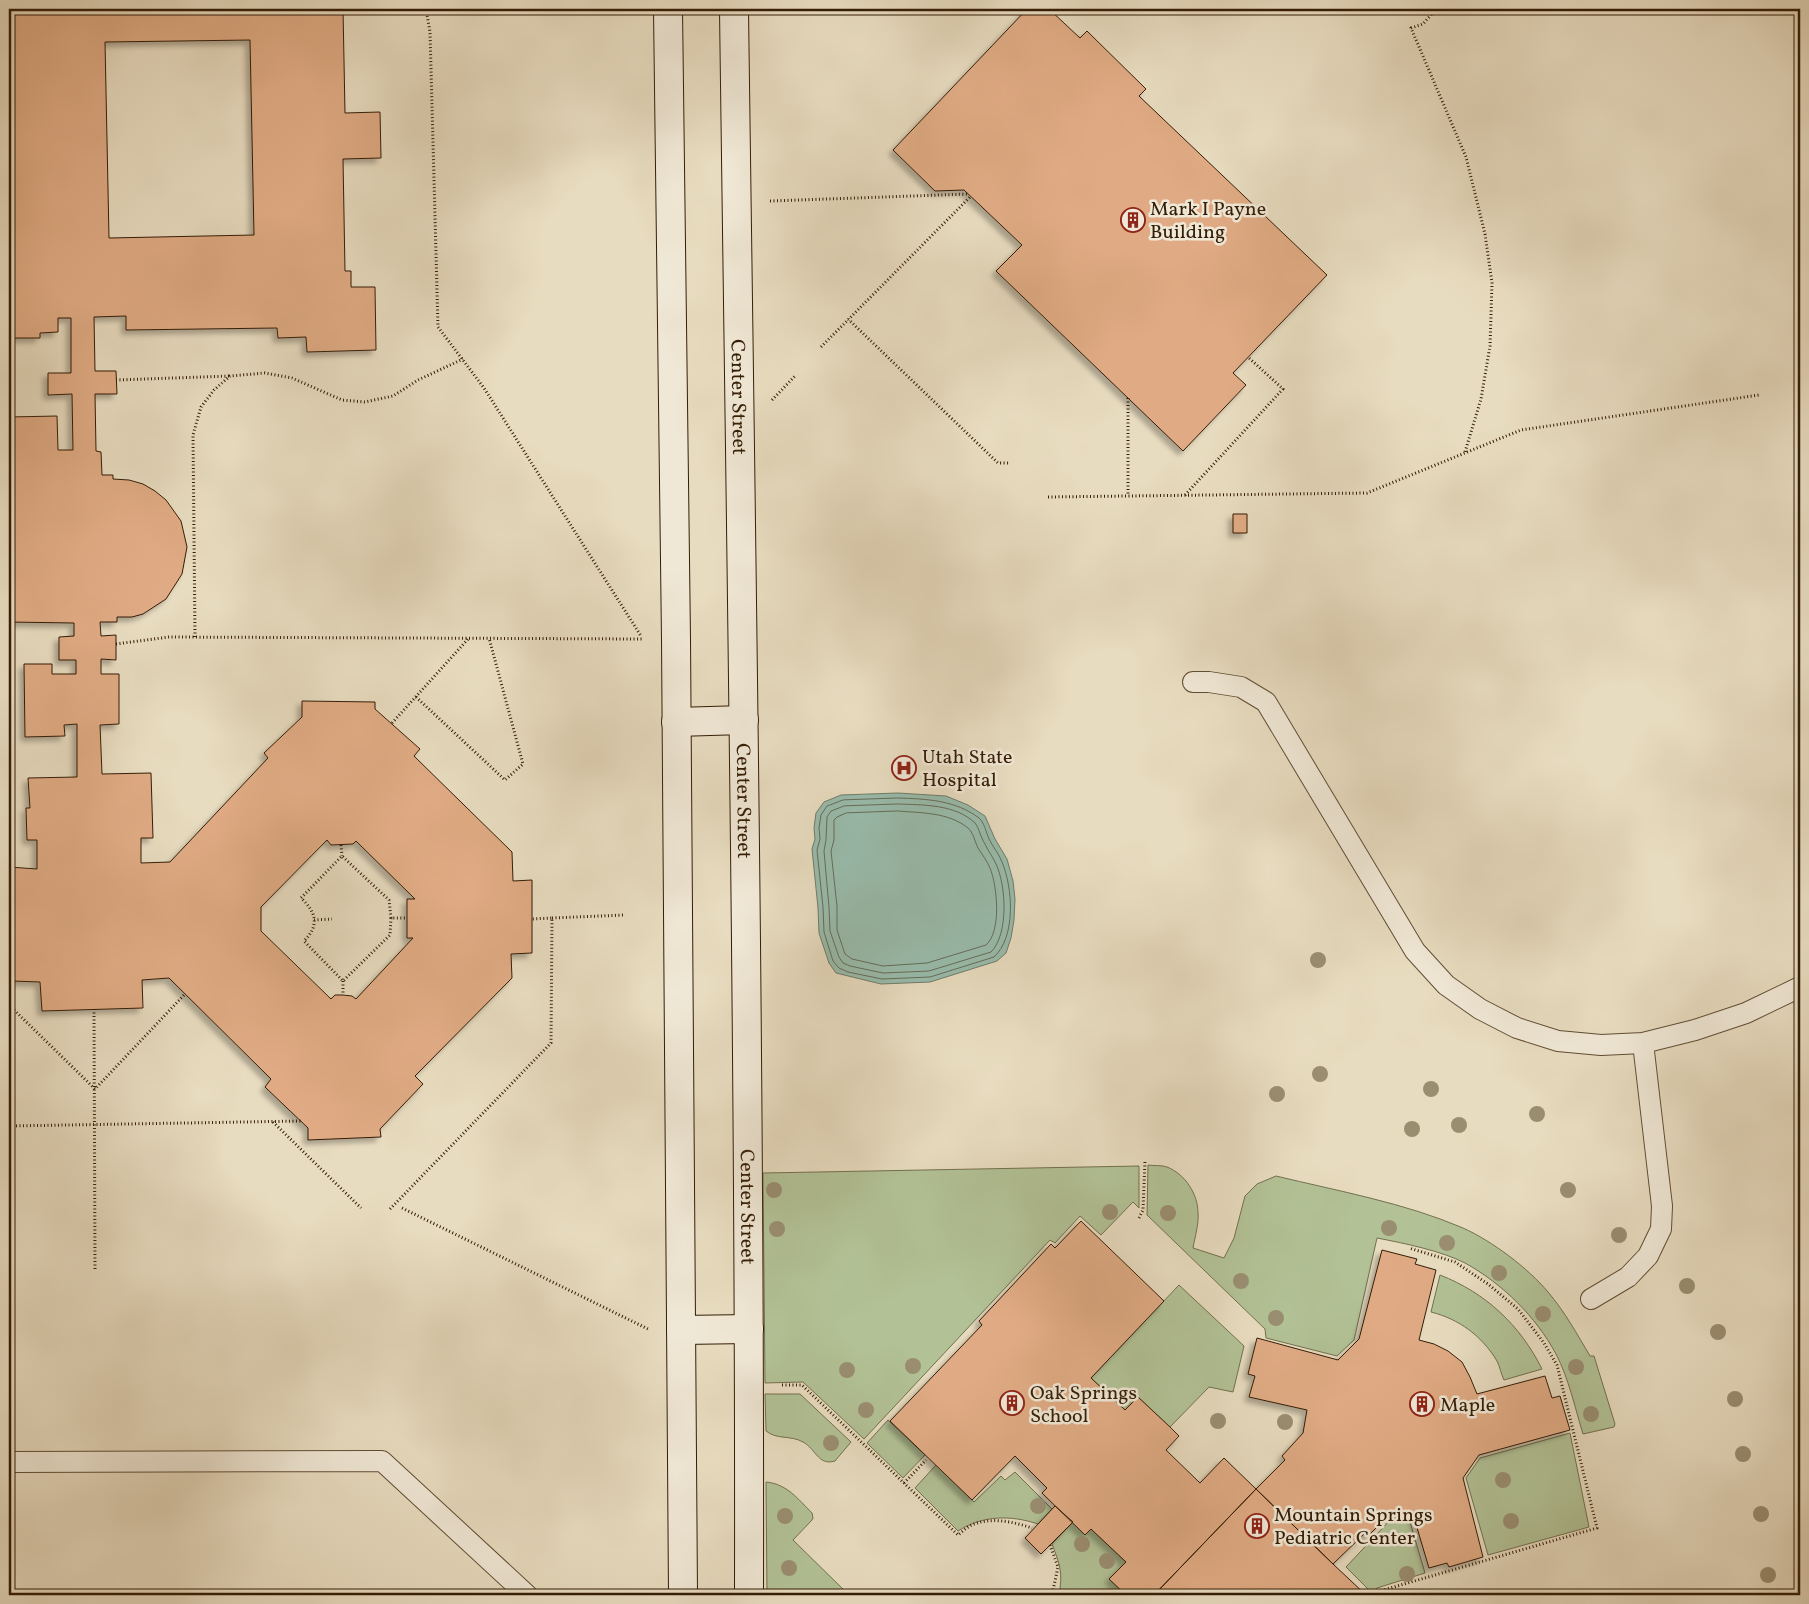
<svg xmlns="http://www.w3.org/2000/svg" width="1809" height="1604" font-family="Vollkorn,serif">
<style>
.green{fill:#b2c296;stroke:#73704e}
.water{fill:#98bcac;stroke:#707c6a}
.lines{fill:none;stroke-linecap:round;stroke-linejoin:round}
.shore{stroke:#666c59;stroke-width:1}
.building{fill:#e0ab84;stroke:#341d06;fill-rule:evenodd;filter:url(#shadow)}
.lane-casing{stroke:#614d34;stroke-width:22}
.secondary-casing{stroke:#341d06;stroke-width:30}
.path{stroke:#341d06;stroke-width:3;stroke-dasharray:1 2.5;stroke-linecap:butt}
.lane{stroke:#f0e8d6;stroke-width:20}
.secondary{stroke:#f0e8d6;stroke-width:28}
.tree{fill:#9a8e71}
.labels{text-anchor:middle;stroke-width:5;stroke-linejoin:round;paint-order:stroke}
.poi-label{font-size:20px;fill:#341d06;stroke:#f0e8d6;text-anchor:start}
.street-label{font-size:20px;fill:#341d06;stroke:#f0e8d6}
</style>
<defs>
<filter id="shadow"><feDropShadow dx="-4.5" dy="4.5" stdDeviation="2.5" flood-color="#0004"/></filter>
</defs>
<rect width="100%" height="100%" fill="#e8dcc0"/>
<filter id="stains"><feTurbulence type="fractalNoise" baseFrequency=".004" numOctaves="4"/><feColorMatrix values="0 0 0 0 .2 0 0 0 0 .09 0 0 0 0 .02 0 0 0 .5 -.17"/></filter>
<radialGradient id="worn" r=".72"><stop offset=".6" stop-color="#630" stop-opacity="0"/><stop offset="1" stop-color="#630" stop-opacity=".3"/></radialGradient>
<path class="green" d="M1148,1165C1154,1166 1162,1165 1167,1167C1185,1174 1198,1194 1198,1213C1199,1224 1195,1236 1193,1248L1224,1258L1234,1238L1245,1196L1257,1184L1276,1176C1338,1191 1405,1203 1463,1228C1492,1241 1528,1268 1548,1292C1565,1312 1577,1334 1590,1356H1594L1615,1424L1614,1427L1583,1434C1575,1408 1569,1379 1556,1354C1536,1317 1503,1284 1465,1263C1442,1251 1403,1243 1377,1238L1354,1340L1337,1356L1266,1338L1265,1329L1147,1215Z
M1139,1166V1208L1133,1202L1101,1235L1080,1216L1055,1243L1050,1240L864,1439L803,1382L765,1383L763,1173Z
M1440,1275C1486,1293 1520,1325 1542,1369L1504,1380C1501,1374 1500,1367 1497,1361C1482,1336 1459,1319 1431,1312Z
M1179,1285L1244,1346L1233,1392L1209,1387L1170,1427L1138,1397L1125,1410L1091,1378Z
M765,1394H800L851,1442L835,1461C818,1466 816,1449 803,1442C791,1435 777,1440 766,1431Z
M888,1420L925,1455L903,1478L867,1443Z
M1570,1433L1589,1527L1488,1555L1466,1478L1480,1458Z
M936,1465L974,1502L1001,1476L1005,1480L1015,1472L1052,1509L1038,1524C1011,1515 983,1515 958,1531L915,1488Z
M766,1482C787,1484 798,1499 812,1513L813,1518L812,1520L793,1540L849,1595H767Z
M1408,1515L1425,1573L1377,1588L1372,1593L1346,1567L1391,1519Z
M1073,1522L1085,1534L1091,1529L1126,1562L1109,1579L1126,1595H1059C1063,1572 1060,1565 1052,1544Z"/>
<path class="water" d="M898,793L946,796L968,805L985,816L995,839L1007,859L1013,881L1015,899L1014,920L1011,938L1006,953L997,961L930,982L881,984L836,973L829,963L819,933L818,908L812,849L815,839L814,828L816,813L824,802L841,795Z"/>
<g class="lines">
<path class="shore" d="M898,798C927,799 955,800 979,818C984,822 986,832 989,839C993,847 999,854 1002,862C1013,888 1016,937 994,957L930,977L882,979L848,972L839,968L833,961L824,932L823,907L817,850L820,839L819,828L821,815L827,806L843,800Z
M898,804C923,805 955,804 975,823C979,828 981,838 985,844C988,851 993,857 996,864C1006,885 1009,934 991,952L929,971L883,973L850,966L843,963L839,957L830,931L829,907L824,851L826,840L827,817L831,811L844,806Z
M898,811C921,813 948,812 968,828C973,832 975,842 978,848C982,854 987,861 990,868C997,885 1002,931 986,945L927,963L883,966L852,959L845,954L837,930V906L831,851L834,840V820L837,817L846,813Z"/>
</g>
<path class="building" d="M9,9H343L345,113L380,112L381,158L343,159L345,271H351V287H375L376,350L307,352L306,337L278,338L277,328L126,330V316L94,317L95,371H116L117,394H95L96,451L101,452L102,475H113V479L129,480L143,484L155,491L166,500L181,521L187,547L182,574L166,599L143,614L132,617H117V622H100L101,636L116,635V660L101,659V674H119V724L100,725L102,774L151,773L153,838H141V863L170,862L268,758L264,753L302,717V701L375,702V709L420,749L414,756L512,852L513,881L532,880V953L511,954L512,978L415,1076L423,1084L380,1129L381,1137L308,1140V1128L265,1087L271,1079L169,978L142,980L143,1008L42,1011L40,982L12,981L9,985V867L37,869V840H27L26,808H30L28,778L77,777V724L64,725L65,736L25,737L24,664H52V674H76V660H59V637L74,636V623L9,622V417L57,416L58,450H73L72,394L48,395V373H71V318H58V332L40,333V338H9ZM250,40L254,235L109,238L105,42ZM327,840L331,845L353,844L356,841L415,899H407V938H413L356,999L352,996L343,995H335L331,999L261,931V907Z
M1027,9H1049L1080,38L1087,31L1146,89L1139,96L1327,275L1233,373L1246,385L1183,451L996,271L1022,245L964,190L935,191L893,150Z
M1233,514H1247V533H1233Z
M1081,1221L1164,1301L1091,1378L1125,1410L1138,1397L1170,1427L1179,1436L1166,1450L1200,1483L1224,1458L1256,1489L1154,1595H1126L1109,1579L1126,1562L1091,1529L1085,1535L1042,1493L1047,1488L1015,1456L972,1500L890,1421L982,1325L979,1321L1051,1244L1055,1248Z
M1382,1250L1417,1259L1415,1264L1436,1270L1419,1340L1434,1344L1448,1351L1462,1362L1470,1377L1477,1394L1545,1376L1552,1398L1560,1396L1570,1430L1479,1455L1463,1478L1483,1557L1449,1567L1447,1563L1429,1568L1412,1511L1387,1517L1368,1536L1365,1533L1333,1564L1256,1489L1285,1460L1282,1456L1303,1433L1307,1410L1249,1397L1255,1376L1248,1374L1257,1338L1338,1360L1359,1339Z
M1256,1489L1333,1564L1366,1595H1154Z
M1055,1506L1073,1522L1041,1554L1025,1538Z"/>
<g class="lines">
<defs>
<path id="lane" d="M1193,682H1209L1241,687L1266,702L1415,951L1446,985L1480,1009L1517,1028L1558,1041L1601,1045L1643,1043L1695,1030L1746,1013L1800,987
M1591,1299L1628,1277L1648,1256L1661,1229L1662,1206L1643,1043
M9,1462L382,1461L527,1595"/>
<g id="secondary">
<path d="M668,9L676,639L683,1595"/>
<path id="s1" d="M734,9C741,538 750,1066 749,1595"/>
<path d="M676,722L744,720"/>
<path d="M681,1330L749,1329"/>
</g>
</defs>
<use href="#lane" class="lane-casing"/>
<use href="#secondary" class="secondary-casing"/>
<path class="path" d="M426,9L430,32L438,327L484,388L641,636
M1436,9L1423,24L1411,28L1466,157L1485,234L1492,283L1490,346L1481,399L1465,452
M770,201L969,194
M848,319L998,463H1010
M821,347L971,196
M116,380L230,376
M1128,398V495
M772,400L796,375
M1185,495L1283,389L1249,358
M1048,497L1367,493L1521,430L1759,395
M195,637L193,435L201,407L214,390L230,376L265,373L292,378L342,400L365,402L393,396L418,380L463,359
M116,644L169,637L643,639
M416,697L505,780L523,764L489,638
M392,723L469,638
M341,845L342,856
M391,918L389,900L342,856L301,898C316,912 320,925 304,941L343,981L390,935L391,918H407
M552,918L624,915
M314,920L332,919
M343,981V995
M9,1005L95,1089L185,994
M94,1009L95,1269
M273,1122L361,1208
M9,1126L302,1121
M402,1208L648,1329
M390,1209L551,1043L552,918L532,919
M1139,1218L1143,1210L1145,1161
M782,1385H802L958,1535C963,1531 968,1526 974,1524C993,1517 1014,1522 1032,1528
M904,1483L926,1460
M1050,1545L1058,1567L1052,1595
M1376,1595L1380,1591L1597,1528L1557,1365L1544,1343L1518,1309L1488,1284L1455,1262L1409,1248"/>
<use href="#lane" class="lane"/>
<use href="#secondary" class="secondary"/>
</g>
<g class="tree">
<circle cx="1318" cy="960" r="8"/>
<circle cx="1320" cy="1074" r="8"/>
<circle cx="1431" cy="1089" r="8"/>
<circle cx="1277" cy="1094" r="8"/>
<circle cx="1537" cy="1114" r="8"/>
<circle cx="1459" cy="1125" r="8"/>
<circle cx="1412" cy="1129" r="8"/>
<circle cx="774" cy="1190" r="8"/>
<circle cx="1568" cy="1190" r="8"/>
<circle cx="1110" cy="1212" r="8"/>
<circle cx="1168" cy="1213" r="8"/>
<circle cx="1389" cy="1228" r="8"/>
<circle cx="777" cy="1229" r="8"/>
<circle cx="1619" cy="1235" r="8"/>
<circle cx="1447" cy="1243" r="8"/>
<circle cx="1499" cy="1273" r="8"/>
<circle cx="1241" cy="1281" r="8"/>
<circle cx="1687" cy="1286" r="8"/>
<circle cx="1543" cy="1314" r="8"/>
<circle cx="1276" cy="1318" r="8"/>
<circle cx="1718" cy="1332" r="8"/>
<circle cx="913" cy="1366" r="8"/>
<circle cx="1576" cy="1367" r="8"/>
<circle cx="847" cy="1370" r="8"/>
<circle cx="1735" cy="1399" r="8"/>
<circle cx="866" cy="1410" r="8"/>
<circle cx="1591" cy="1414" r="8"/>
<circle cx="1218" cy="1421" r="8"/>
<circle cx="1285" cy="1422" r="8"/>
<circle cx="831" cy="1443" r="8"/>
<circle cx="1743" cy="1454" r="8"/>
<circle cx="1503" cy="1480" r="8"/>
<circle cx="1038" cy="1506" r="8"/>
<circle cx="1761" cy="1514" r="8"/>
<circle cx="785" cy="1516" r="8"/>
<circle cx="1511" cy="1521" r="8"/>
<circle cx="1082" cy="1544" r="8"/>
<circle cx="1107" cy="1561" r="8"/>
<circle cx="789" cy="1568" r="8"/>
<circle cx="1407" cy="1574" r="8"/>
<circle cx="1768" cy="1575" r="8"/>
</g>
<defs>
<symbol id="building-ring" viewBox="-11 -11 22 22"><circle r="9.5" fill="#f0e8d6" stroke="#8f2418" stroke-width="1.5"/><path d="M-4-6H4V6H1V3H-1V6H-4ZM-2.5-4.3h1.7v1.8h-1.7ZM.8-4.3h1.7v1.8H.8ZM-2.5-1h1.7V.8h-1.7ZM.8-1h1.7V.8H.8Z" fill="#8f2418"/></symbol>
<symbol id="hospital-ring" viewBox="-11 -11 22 22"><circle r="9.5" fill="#f0e8d6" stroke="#8f2418" stroke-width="1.5"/><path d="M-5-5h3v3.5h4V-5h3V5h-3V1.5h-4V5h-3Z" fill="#8f2418"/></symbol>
</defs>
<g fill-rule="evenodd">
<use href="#building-ring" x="1119" y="206" width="28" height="28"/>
<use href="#hospital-ring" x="890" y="754" width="28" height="28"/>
<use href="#building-ring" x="998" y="1389" width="28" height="28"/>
<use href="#building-ring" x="1408" y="1390" width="28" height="28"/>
<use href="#building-ring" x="1243" y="1512" width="28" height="28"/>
</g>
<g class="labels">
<g class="poi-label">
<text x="1150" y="215">Mark I Payne<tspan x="1150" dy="23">Building</tspan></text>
<text x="922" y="763">Utah State<tspan x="922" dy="23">Hospital</tspan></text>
<text x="1030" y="1399">Oak Springs<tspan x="1030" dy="23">School</tspan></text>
<text x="1440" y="1411">Maple</text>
<text x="1274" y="1521">Mountain Springs<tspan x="1274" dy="23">Pediatric Center</tspan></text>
</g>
<g class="street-label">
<text dy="7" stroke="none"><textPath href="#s1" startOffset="388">Center Street</textPath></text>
<text dy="7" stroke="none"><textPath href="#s1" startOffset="792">Center Street</textPath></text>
<text dy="7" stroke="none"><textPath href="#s1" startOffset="1198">Center Street</textPath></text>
</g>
</g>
<rect width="1809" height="1604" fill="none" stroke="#e8dcc0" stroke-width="30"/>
<rect x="10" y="10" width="1789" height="1584" fill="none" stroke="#341d06" stroke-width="2.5"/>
<rect x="15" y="15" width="1779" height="1574" fill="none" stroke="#341d06"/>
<rect width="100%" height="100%" filter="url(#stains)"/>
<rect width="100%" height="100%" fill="url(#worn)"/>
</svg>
